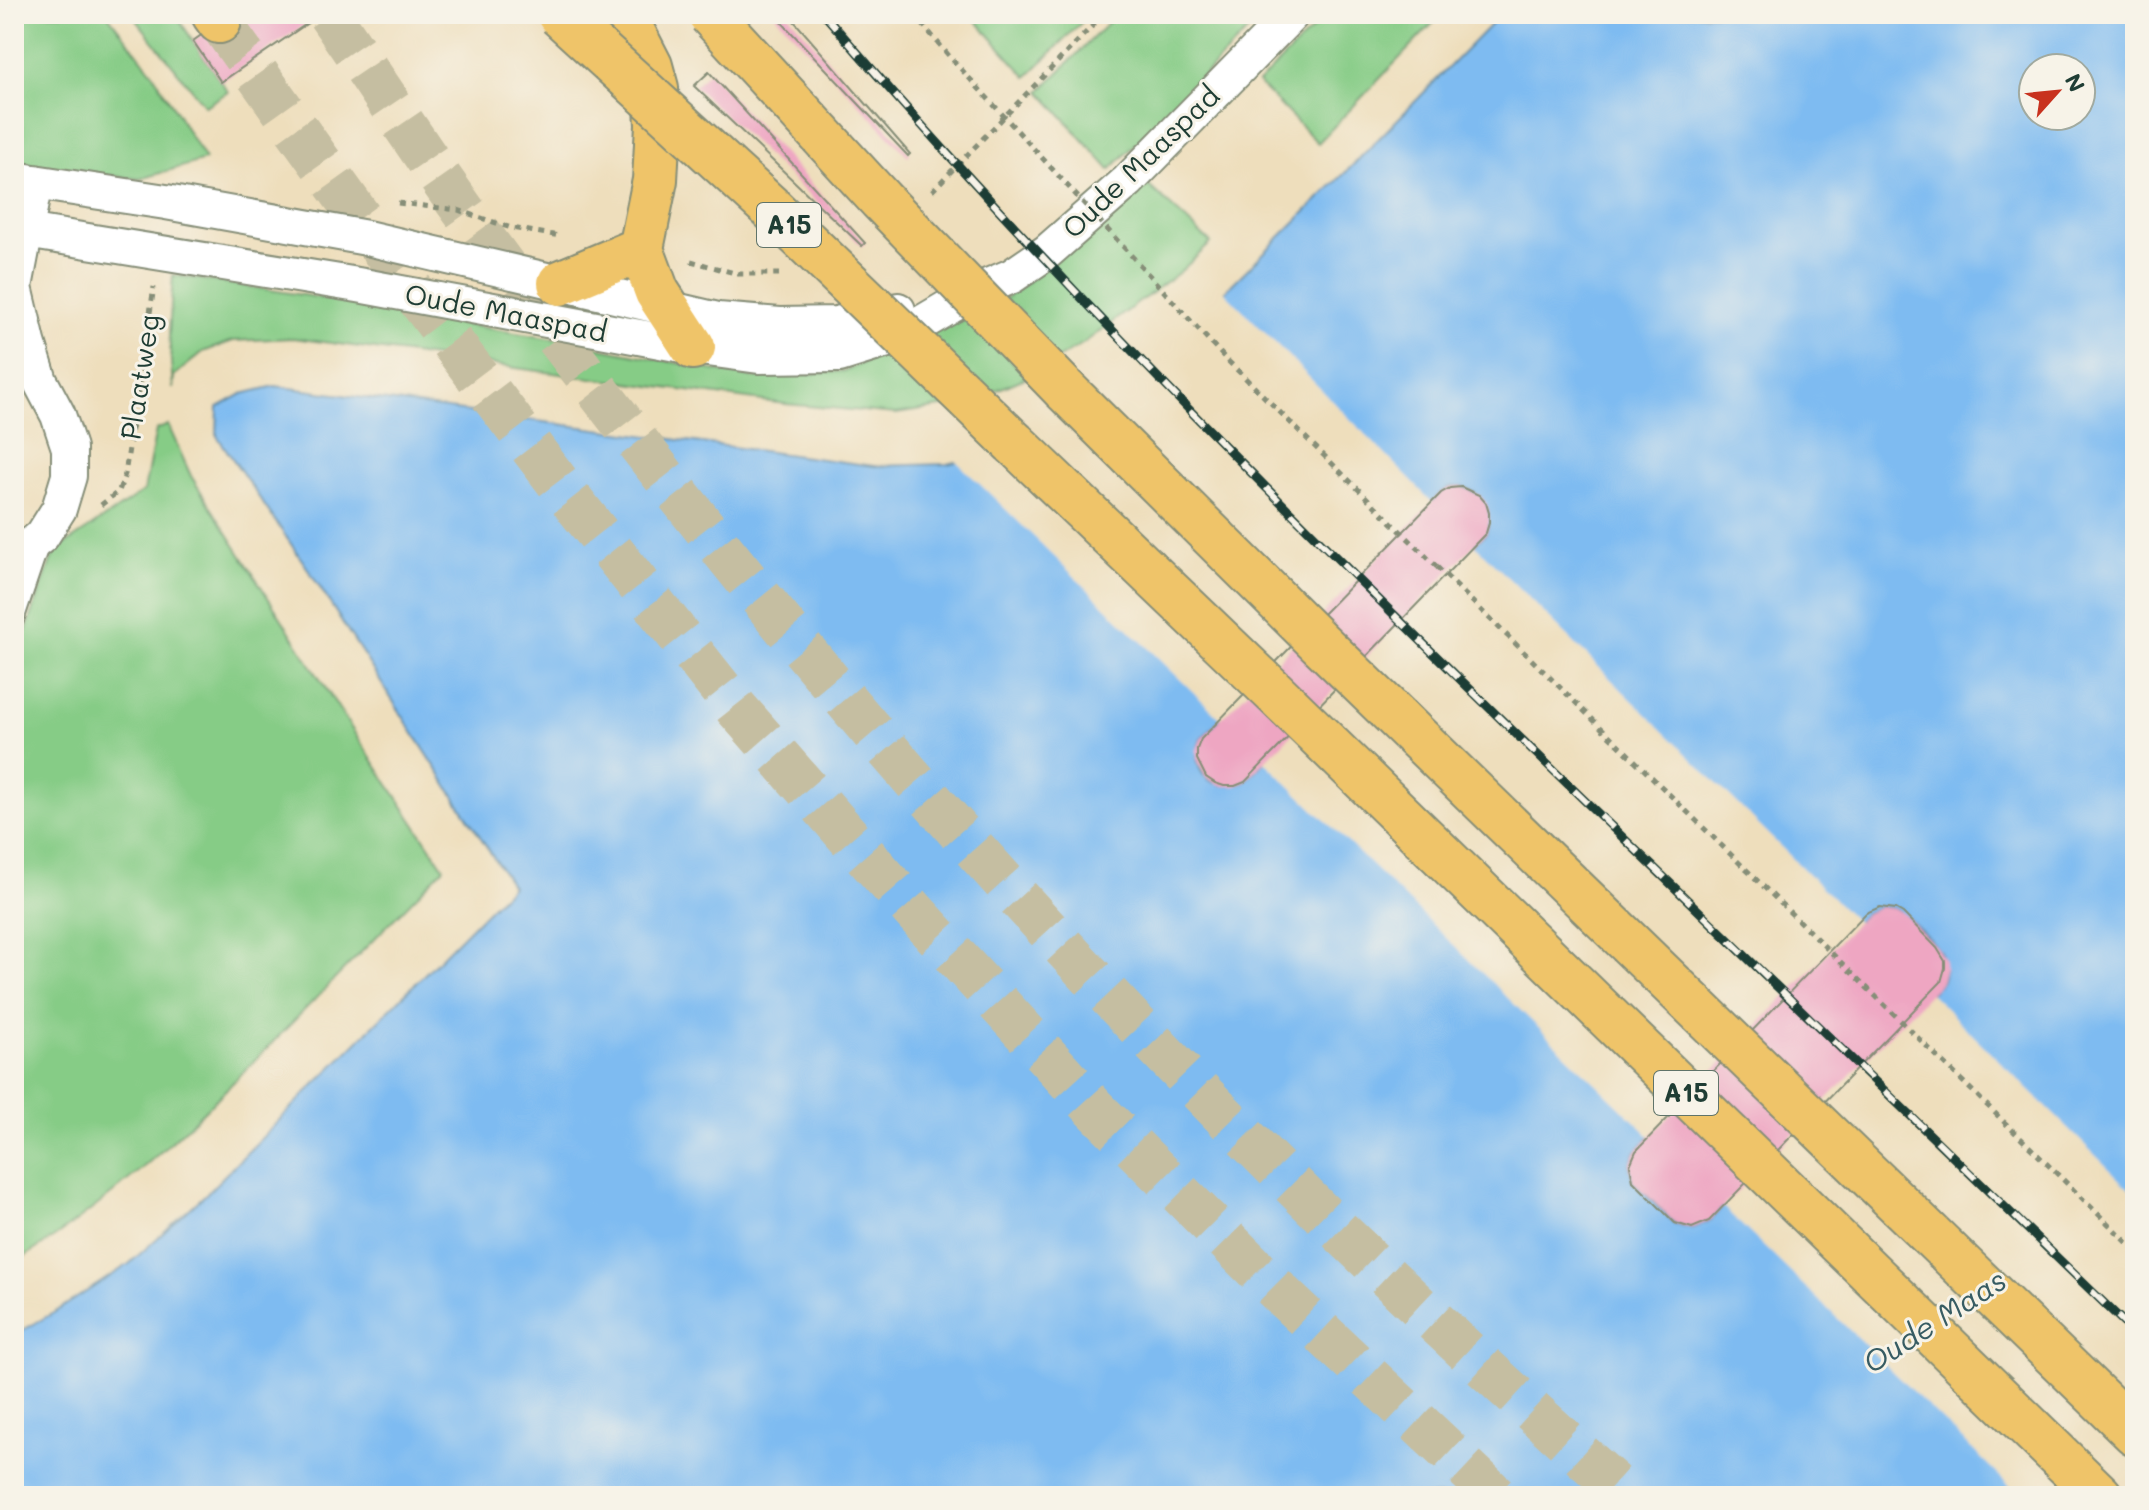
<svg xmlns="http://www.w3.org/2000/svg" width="2149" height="1510" font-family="Mali,sans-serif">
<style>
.green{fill:#86cc86;stroke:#52845d;stroke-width:2}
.water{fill:#7ebbf1;stroke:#4e7c92;stroke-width:2;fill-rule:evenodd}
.pier{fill:#eedebc}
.building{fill:#eea6c2}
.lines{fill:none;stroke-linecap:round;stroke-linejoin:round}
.motorway-tunnel{stroke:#c5bea1;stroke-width:44;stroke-dasharray:44 22;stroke-linecap:butt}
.service-casing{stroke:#868e78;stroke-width:22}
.minor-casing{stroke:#868e78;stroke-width:38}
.motorway-casing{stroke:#868e78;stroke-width:48}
.path{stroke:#868e78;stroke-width:5;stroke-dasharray:6 6;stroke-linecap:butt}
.service{stroke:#fff;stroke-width:18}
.minor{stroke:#fff;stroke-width:34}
.motorway{stroke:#efc469;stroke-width:44}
.rail-casing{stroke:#1f3d34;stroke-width:9}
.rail{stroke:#f7f3e8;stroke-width:6;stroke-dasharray:18;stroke-linecap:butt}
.motorway-bridge-casing{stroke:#868e78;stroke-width:48;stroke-linecap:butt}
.path-bridge{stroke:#868e78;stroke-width:5;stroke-dasharray:6 6;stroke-linecap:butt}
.motorway-bridge{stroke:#efc469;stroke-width:44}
.labels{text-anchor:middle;stroke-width:6;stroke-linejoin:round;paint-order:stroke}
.shield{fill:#f7f3e8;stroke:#60746a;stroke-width:2}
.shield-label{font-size:26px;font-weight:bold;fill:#1f3d34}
.street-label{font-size:28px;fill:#1f3d34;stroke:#f7f3e8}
.water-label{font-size:30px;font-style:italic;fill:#375c63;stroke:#f7f3e8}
</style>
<rect width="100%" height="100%" fill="#f7f3e8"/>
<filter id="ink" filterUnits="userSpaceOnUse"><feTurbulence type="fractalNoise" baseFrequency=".0125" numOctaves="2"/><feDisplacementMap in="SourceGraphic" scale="16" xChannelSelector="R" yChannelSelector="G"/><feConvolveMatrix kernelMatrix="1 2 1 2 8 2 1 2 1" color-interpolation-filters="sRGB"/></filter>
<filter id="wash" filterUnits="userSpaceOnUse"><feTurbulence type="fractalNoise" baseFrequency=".006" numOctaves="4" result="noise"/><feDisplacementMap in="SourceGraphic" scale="32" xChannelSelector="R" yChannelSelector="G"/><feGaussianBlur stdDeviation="1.8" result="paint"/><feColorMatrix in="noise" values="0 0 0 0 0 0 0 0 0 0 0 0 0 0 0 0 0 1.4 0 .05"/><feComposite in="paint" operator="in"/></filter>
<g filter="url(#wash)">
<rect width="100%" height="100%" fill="#eedebc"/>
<path class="green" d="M14,14H107L153,73L205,160L140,179L14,166Z
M132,14H175L228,92L205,106Z
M970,14H1090L1027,77Z
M1117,14H1265L1110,170L1040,91Z
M1328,14H1442L1318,143L1258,83Z
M1137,175L1211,243L1181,271L1084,343L1025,378L966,403L896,414L785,404L293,338L233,341L203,352L174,376L173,389L169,334L173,275L348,302L467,325L566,341L753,378L845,371L915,339L992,308L1026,283Z
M168,425L191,476L344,717L444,868C387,926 330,984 273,1042C194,1123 111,1205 14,1263V639L26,631L54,552L144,491L156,430Z"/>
<path class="water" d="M1501,14H2135V1496H14V1335L55,1312L129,1264L208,1192L512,886L306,566L217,436L218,407L242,394L275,386L874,466L947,464L1012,448L1073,415L1209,307L1347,171ZM2033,68H2081V116H2033ZM1461,487C1484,493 1493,510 1486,533L1245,782C1213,794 1188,772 1201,739L1441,493L1450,488ZM1880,907L1896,909L1902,913C1921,932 1955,953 1941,982L1709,1221L1692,1228L1674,1223L1633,1181L1630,1165L1636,1151L1866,913Z"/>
<path class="pier" d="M1222,289L1435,505L1224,722L953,458L1010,445L1071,411L1135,362Z
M1472,542L1860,925L1653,1139L1262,759Z
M1927,990L2135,1194V1496H2020L1720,1204Z"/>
<g id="blocks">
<path class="building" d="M231,14H321L221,82L193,41Z
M774,14H788L910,154L908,156Z
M709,72L865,243L862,246L694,86Z
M1461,487L1479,495L1486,503L1489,513V523L1486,533L1245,782L1235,786H1224L1215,783L1206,777L1197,759V749L1201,739L1441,493L1450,488Z
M1880,907L1896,909L1903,913L1937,948L1945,961V968L1941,982L1709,1221L1692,1228L1675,1223L1633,1181L1630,1165L1636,1151L1866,913Z"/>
</g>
</g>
<g filter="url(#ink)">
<use href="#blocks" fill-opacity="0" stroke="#868e78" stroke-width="2"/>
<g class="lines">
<path class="motorway-tunnel" d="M329,14C380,88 428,163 481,235C637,447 803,657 979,854C1098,987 1222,1117 1350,1241C1440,1328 1534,1413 1627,1496
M219,21L403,278L566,493L736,708L913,910L1094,1108L1287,1300L1496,1496"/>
<defs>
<path id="service" d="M14,620L40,543"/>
<path id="minor" d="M14,179L166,202L367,238L718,320L780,325L836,324L898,310
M14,229L358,285L693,347L759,356L839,355L900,336L976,291L1012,276L1047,252L1128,181L1292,14
M14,558L42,536L59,509L69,476V448L58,415L40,381L28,342L15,287L35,182"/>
<path id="motorway" d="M214,14L219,21
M620,14L632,31L650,66L656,88L658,125L655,180L641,249L657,292L693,347
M560,283L641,249
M1064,389L1320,643L2135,1433
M1014,443L1272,690L2100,1496"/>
</defs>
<use href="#service" class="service-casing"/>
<use href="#minor" class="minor-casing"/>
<use href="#motorway" class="motorway-casing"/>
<path class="path" d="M932,191L1104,14
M398,203L458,210L511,228L560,236
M691,261L738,274H779
M101,505L119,491L125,474L154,287
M1437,567L2135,1250"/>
<use href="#service" class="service"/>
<use href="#minor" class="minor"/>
<use href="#motorway" class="motorway"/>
<defs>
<path id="rail" d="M824,14C1070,300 1340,564 1611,826C1786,995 1961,1164 2135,1333"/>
</defs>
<use href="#rail" class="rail-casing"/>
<use href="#rail" class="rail"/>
<defs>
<path id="motorway-bridge" d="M559,14L770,207L1014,443
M710,14L881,200L1064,389"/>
</defs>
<use href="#motorway-bridge" class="motorway-bridge-casing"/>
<path class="path-bridge" d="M914,14L950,57L1223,356L1437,567"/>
<use href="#motorway-bridge" class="motorway-bridge"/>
</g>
</g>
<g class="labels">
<g class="shield">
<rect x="757" y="203" width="64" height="44" rx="6"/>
<rect x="1654" y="1071" width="64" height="44" rx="6"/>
</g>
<g class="shield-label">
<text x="789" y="234">A15</text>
<text x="1686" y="1102">A15</text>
</g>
<g class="street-label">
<text transform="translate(1141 162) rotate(-44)" y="10">Oude Maaspad</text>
<text transform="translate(506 313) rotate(11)" y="10">Oude Maaspad</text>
<text transform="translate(140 377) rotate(-81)" y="10">Plaatweg</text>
</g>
<g class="water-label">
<text transform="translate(1935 1322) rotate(-33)" y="10">Oude Maas</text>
</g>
</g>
<rect width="2149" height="1510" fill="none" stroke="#f7f3e8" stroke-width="48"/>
<g transform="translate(2057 92) rotate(63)"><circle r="38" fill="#f7f3e8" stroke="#a1aaa0" stroke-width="2"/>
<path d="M0-6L14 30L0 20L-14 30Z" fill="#c8321e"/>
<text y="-12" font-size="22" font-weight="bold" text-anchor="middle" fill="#1f3d34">N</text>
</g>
</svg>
